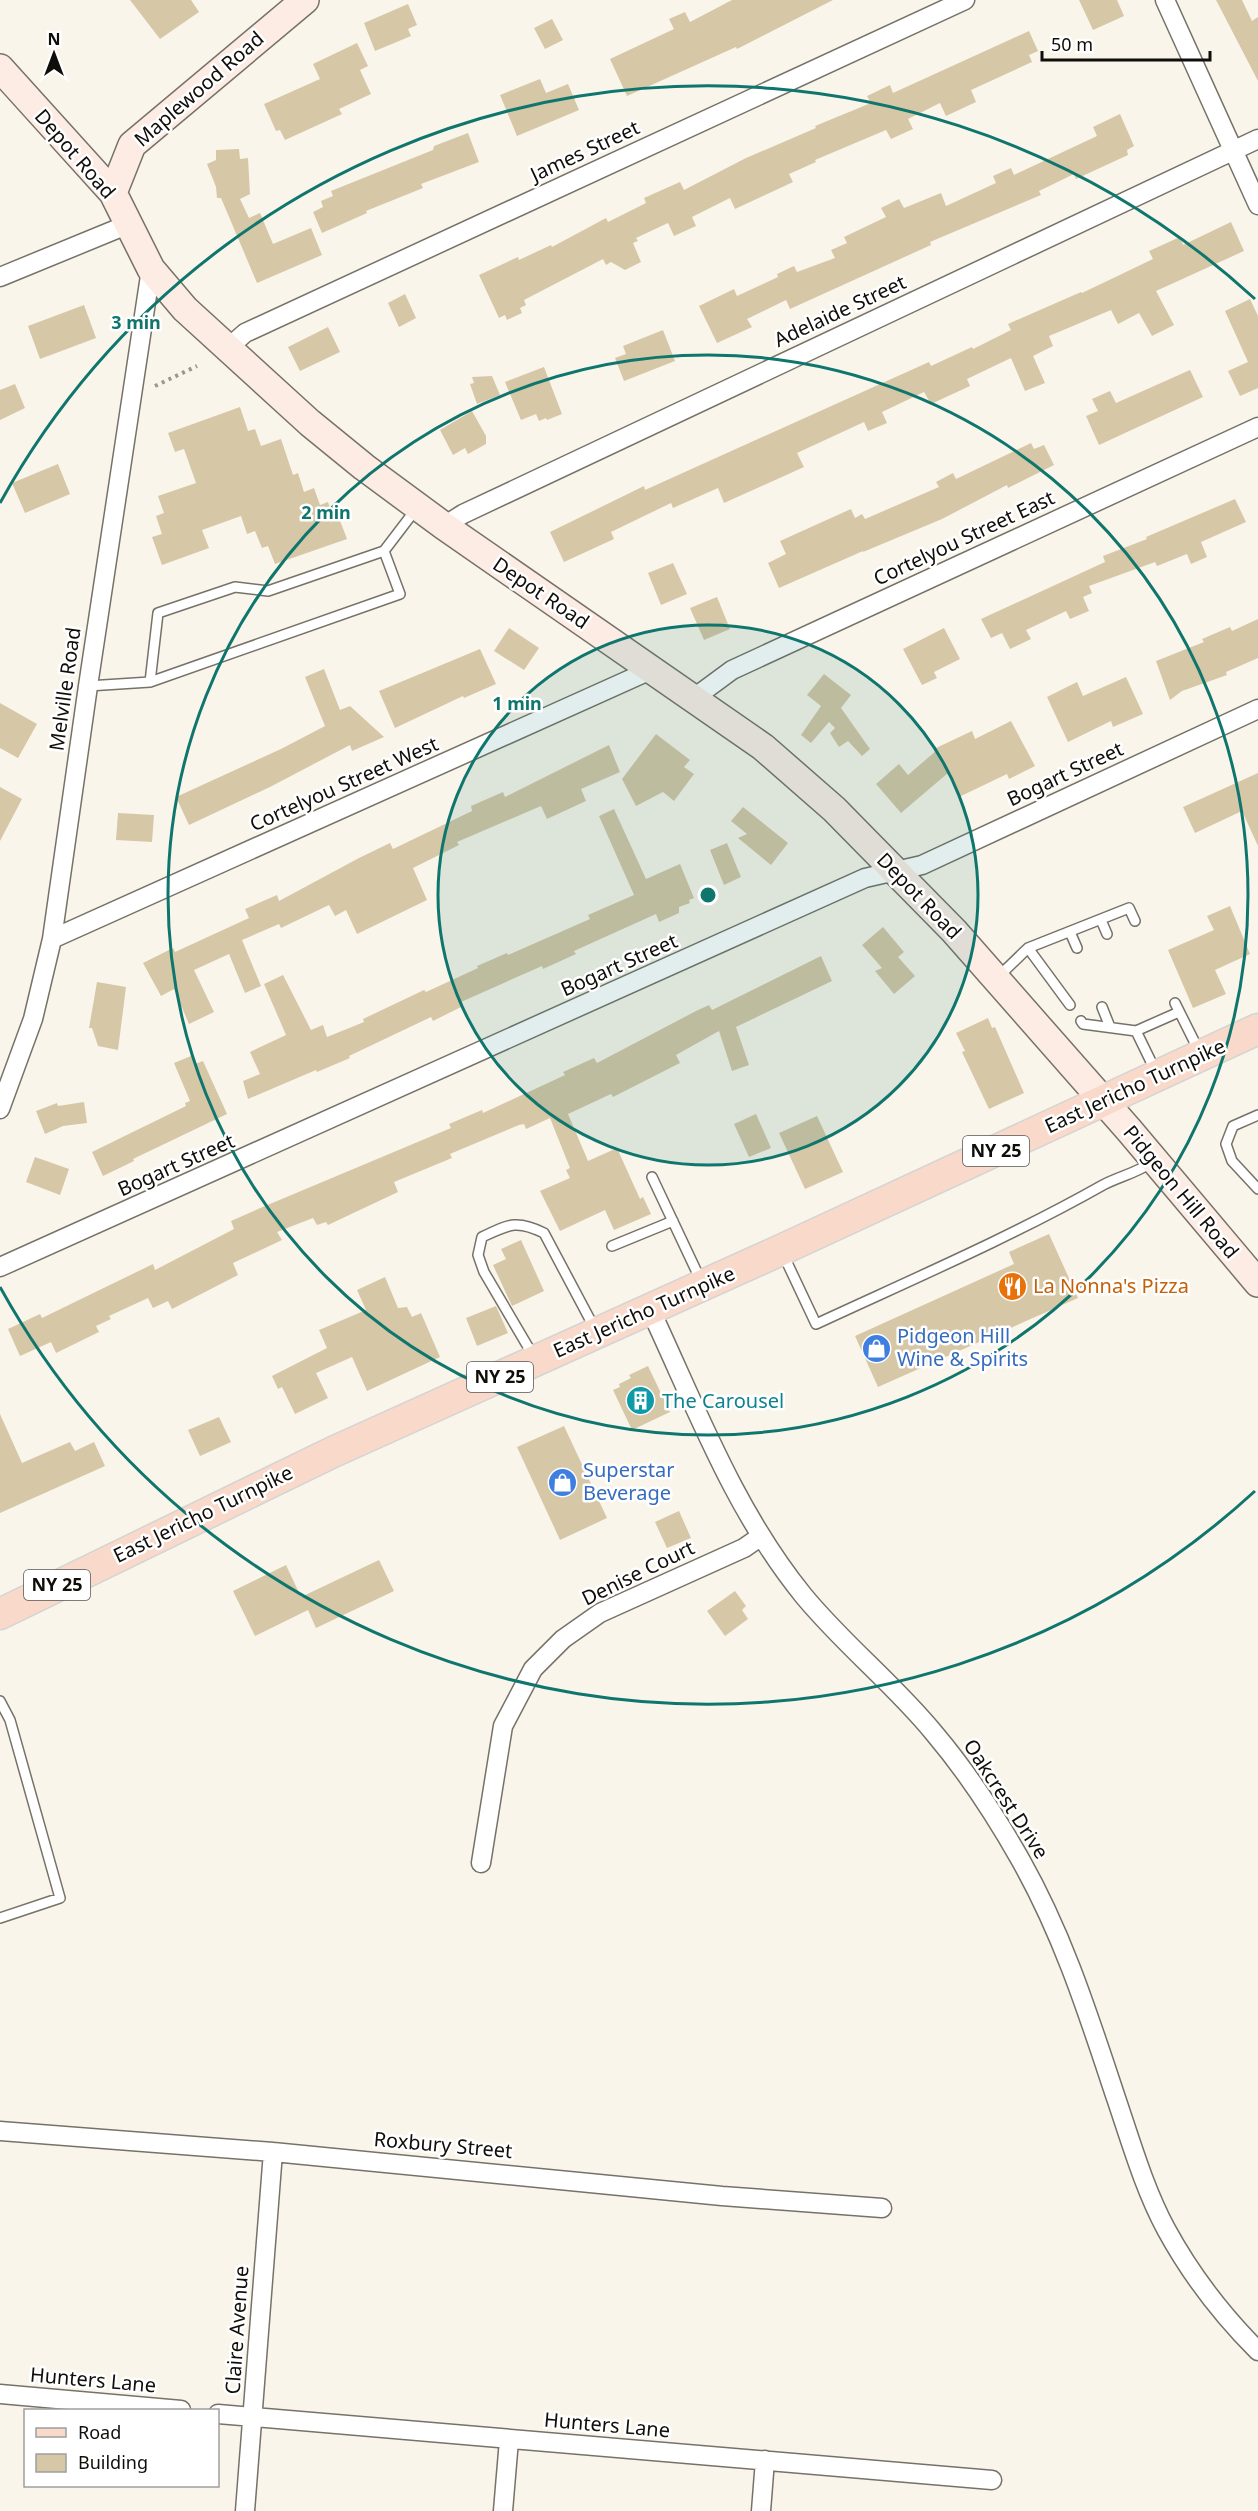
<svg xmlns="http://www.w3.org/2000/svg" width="1258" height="2511" font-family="'Noto Sans',sans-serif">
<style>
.building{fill:#d6c7a7}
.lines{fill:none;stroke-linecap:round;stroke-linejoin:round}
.lane-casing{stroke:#767268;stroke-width:12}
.street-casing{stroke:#767268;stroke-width:21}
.secondary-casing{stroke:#767268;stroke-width:30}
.primary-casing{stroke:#d4d4d3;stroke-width:33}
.path{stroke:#9a9790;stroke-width:4;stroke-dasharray:3 4.5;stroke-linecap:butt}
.lane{stroke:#fff;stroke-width:9}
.street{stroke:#fff;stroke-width:18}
.secondary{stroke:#fcece4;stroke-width:27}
.primary{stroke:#f8d9ca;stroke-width:30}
.ring{fill:none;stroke:#0f766e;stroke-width:3}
.labels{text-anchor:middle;stroke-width:5;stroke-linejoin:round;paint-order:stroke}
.shield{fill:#fff;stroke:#575654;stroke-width:1.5}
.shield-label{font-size:18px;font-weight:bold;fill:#0f0e0a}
.street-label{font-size:20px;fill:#0f0e0a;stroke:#fff}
.food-label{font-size:20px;fill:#c56008;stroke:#fff;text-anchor:start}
.shop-label{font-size:20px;fill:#366cbe;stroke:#fff;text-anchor:start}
.culture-label{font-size:20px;fill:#0d838f;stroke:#fff;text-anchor:start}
.centre{fill:#0f766e;stroke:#fff;stroke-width:3}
.ring-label{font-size:18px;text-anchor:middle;font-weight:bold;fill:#0f766e;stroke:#fff;stroke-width:5;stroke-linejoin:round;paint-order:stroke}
</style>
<rect width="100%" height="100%" fill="#faf5eb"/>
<path class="building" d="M130,0H191L199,12L160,39Z
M732,0H833L737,49L736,47L627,96L610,59L674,29L669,19L685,12L690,22Z
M1079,0H1117L1124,16L1093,30Z
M1216,0H1242L1252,21L1258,17V81Z
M408,4L417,25L408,29L411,36L375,51L364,23Z
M552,19L563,40L545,49L534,28Z
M1029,31L1038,51L1029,55L1032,62L971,90L976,102L946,116L940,103L908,119L913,129L891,139L886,130L815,160L816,162L789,174L793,182L735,209L730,198L692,217L696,226L674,236L668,223L636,238L638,241L633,243L641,262L625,270L611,262L606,265L603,259L524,300L526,305L520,308L522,313L507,320L505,315L499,318L479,275L518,257L519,260L551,245L552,247L606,218L608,222L646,203L644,198L680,182L684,190L746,158L816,128L815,126L871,103L867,96L890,85L893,93Z
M357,43L368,66L360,70L371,94L339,109L342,114L285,140L280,130L276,131L264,104L320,79L313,64Z
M540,79L546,93L568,84L579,110L517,136L500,95Z
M1120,114L1134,146L1127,150L1128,155L1076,179L1074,174L1039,191L1041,195L930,242L931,245L790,309L786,300L747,319L752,327L717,343L699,306L734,289L737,296L778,277L777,274L794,266L797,272L835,258L831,250L847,243L844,237L886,217L881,208L899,199L904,208L941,193L946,206L996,183L993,176L1011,168L1014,175L1097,136L1093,127Z
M468,133L479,162L421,184L423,188L366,211L367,213L322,233L313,212L323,207L321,201L333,196L331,191L433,150L434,146Z
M239,149L240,159L248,158L250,194L240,199L249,218L260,213L273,244L311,228L322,255L257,283L221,198H217L216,187L207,164L216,160V150Z
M1231,222L1244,251L1156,291L1174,325L1152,336L1139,313L1118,324L1111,310L1049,336L1053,346L1033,356L1045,383L1025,391L1011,358L967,379L970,386L931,404L924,392L882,412L887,423L868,431L864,422L797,453L804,467L724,503L718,488L673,508L671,503L611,532L614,539L564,562L550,532L644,486L645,490L929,362L931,366L972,347L973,349L1011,330L1008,324L1081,292L1082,293L1153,259L1149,251L1180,237L1183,245Z
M405,294L416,318L399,327L388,303Z
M1250,299L1258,316V388L1240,396L1228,371L1248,362L1225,311Z
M84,305L96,338L40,359L28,326Z
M328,327L340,352L300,371L288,347Z
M663,330L675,361L624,381L615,358L626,354L623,346Z
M544,367L562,414L547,420L546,418L539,421L536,414L521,420L505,382Z
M1190,370L1203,397L1099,445L1086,416L1098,411L1092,399L1110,391L1116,403Z
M492,376L500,395L477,404L470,384L474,383L472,377Z
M15,384L25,408L0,420V390Z
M240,407L248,431L255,429L261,446L281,439L293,475L298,473L304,492L314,488L320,505L328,502L334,520L339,518L347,539L275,564L268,546L262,548L255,531L247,534L241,516L202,530L209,548L162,565L152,537L162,534L156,516L164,513L158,496L196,483L184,449L175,452L168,433Z
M472,411L486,436V444L468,454L465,448L453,455L440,430Z
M1031,443L1034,449L1044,445L1054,465L1008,488L1007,485L942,519L863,552V551L779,588L768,563L786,554L780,541L851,509L855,518L862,514L865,519L939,487L936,482L953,473L956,479Z
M58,464L70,494L25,513L12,483Z
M1235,499L1246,522L1201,542L1207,557L1191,564L1187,554L1157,566L1155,562L1089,586L1092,593L1083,597L1089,611L1070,619L1066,611L1026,630L1031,639L1010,649L1002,633L991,638L981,619L1105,562L1103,556L1147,539L1146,537Z
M673,563L687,594L661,605L648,573Z
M717,597L730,629L704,640L690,608Z
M1258,619V658L1226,672L1227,675L1182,691L1170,700L1156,661L1204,642L1202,639L1230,627L1232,631Z
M509,628L539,648L524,670L494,651Z
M944,628L960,659L934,672L937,678L922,685L903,649Z
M480,649L496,684L464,698L463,696L395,728L379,691Z
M324,669L340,710L350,706L384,737L352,751L350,745L270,787L189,825L176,797L281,749L325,726L305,677Z
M824,674L851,695L841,708L870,749L862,756L848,741L839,747L830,733L835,728L829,722L811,743L801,735L821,706L807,695Z
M1126,677L1143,714L1113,727L1111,721L1068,742L1047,697L1077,682L1083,696Z
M0,703L37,724L18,758L0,748Z
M1011,721L1035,766L1009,779L1007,774L959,797L948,773L901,813L876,784L899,764L908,775L937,750L936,748L972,731L975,739Z
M656,734L690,760L684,767L694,774L674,801L663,792L636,806L622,779Z
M609,745L620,772L581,789L586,801L547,819L541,806L457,842L459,845L413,868L427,900L357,934L346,910L335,916L329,905L281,928L279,924L242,940L261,986L245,993L229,954L194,970L214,1012L189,1024L174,989L161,996L143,963L173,948L175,952L249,918L245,909L277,895L279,901L359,858L390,843L393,849L472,811L471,806L503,792L505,797Z
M1258,773V846L1242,811L1195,833L1183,807Z
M0,787L22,799L0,841Z
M743,807L788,843L771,865L738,838L747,834L731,821Z
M614,809L646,879L680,864L694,898L689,900L690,903L679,907V913L659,922L656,914L574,951L576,954L543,969L542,966L461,1002L463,1006L433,1021L431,1017L349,1056L350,1058L317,1072L316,1070L248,1099L243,1081L260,1074L250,1052L286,1035L264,984L283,975L311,1030L323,1025L327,1037L364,1022L363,1019L424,990L426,992L478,968L477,966L507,953L508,955L590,919L588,915L634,895L599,816Z
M118,813L154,815L152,842L116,840Z
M727,843L741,877L724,885L710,850Z
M1230,906L1250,954L1215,970L1226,994L1193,1008L1168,950L1214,930L1207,916Z
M883,927L904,952L898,957L915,976L894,994L875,971L882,968L862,945Z
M821,956L832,981L736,1027L749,1065L732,1071L719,1031L676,1055L680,1063L613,1097L611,1094L568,1114L588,1161L617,1148L640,1199L643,1197L651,1214L614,1230L605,1210L560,1231L540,1191L570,1178L566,1170L570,1168L550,1118L526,1129L524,1124L519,1125L450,1154L452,1158L394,1182L398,1192L328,1225L326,1222L317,1225L313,1218L277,1232L282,1240L233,1263L238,1275L172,1309L168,1301L153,1308L148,1298L109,1316L111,1319L96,1326L99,1332L56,1353L51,1342L20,1356L8,1329L40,1314L42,1318L153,1264L155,1270L234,1229L231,1221L258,1209L451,1128L449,1124L482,1110L483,1113L565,1075L563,1072L594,1058L597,1063L696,1011L709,1005L712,1010Z
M97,982L126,987L118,1050L98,1046L92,1028H89Z
M988,1018L992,1028L995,1027L1024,1093L989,1109L962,1052L965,1051L956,1033Z
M191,1056L195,1064L203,1061L227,1114L133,1159L134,1161L103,1176L92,1152L186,1106L185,1103L190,1101L174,1063Z
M84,1102L87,1123L63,1126L45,1134L36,1111L57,1103L58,1106Z
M756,1114L771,1148L749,1157L734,1124Z
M817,1116L843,1172L805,1189L779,1133Z
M35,1157L69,1169L60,1195L26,1182Z
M1049,1234L1078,1298L878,1387L855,1336L1014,1264L1009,1252Z
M521,1240L544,1291L512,1306L493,1265L506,1259L501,1249Z
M385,1277L398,1308L407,1307L412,1317L421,1313L440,1357L367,1391L352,1357L316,1373L328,1398L295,1414L282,1387L278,1389L272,1376L327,1348L319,1330L366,1310L357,1290Z
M496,1306L508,1333L477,1346L466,1318Z
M648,1366L670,1412L632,1430L613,1390L620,1387L619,1384L631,1378L629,1375Z
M0,1414L22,1463L70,1442L75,1451L94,1442L105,1466L0,1513Z
M219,1417L231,1442L200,1456L188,1430Z
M564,1426L607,1518L560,1540L517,1447Z
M679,1511L691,1538L667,1548L655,1522Z
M379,1560L394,1591L316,1628L308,1610L255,1636L233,1591L286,1565L301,1597Z
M735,1591L746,1606L742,1610L748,1619L725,1636L707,1611Z"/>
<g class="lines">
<defs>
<path id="lane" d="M150,682L400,594L384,551
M88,686L150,682L158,613L235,587L268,591L384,551L416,509
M1101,920L1107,934
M1070,932L1077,948
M1028,948L1070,1005
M997,978L1028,948L1129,908L1135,921
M1175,1003L1199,1051
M1102,1007L1110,1027
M1081,1021L1083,1024L1136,1031L1179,1012
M1136,1031L1156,1072
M1258,1115L1233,1126L1226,1144L1232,1161L1258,1189
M652,1177L702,1283
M612,1246L673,1221
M783,1254L816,1324C913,1279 1011,1237 1103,1185C1120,1176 1137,1173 1152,1162
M534,1357L484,1272L478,1255L482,1237C508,1225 516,1219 544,1233L595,1329
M0,1701L10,1720L60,1898L0,1918"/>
<path id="street" d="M1165,0L1258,205
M0,277L129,224
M228,348L245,333L965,0
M444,526L463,514L1258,139
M694,698L732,670L1258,427
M52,939L653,669
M0,1109L33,1019L52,939L88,686L151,269
M0,1267L865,878L922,865L1258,709
M650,1309C696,1407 734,1510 803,1595C843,1644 894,1684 934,1733C967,1772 995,1815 1020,1859C1064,1937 1088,2014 1116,2098C1131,2142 1144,2188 1166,2229C1191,2275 1222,2315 1258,2351
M481,1863L503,1726L533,1669L563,1639L600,1613L744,1548L760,1537
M0,2131L273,2152L722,2196L882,2208
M0,2394L181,2410
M218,2414L992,2480
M245,2511L273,2152
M503,2511L509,2440
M761,2511L765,2460"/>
<path id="secondary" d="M0,68L113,193L151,269L185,309L310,423L364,467L444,526L763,747L834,809L954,931L1129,1130L1258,1283
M113,193L132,145L305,0"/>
<path id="primary" d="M0,1614L333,1452L781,1250L1258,1029"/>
</defs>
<use href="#lane" class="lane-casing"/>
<use href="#street" class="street-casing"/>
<use href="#secondary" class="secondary-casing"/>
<use href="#primary" class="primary-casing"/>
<path class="path" d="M155,386L197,366"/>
<use href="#lane" class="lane"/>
<use href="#street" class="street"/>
<use href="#secondary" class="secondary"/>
<use href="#primary" class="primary"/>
</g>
<circle cx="708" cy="895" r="270" fill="#0f766e" fill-opacity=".12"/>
<g class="ring">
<circle cx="708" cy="895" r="270"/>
<circle cx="708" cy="895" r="540"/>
<path d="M1255 1491A809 809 0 0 1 0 1287M0 503A809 809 0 0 1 1255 299"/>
</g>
<defs>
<symbol id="restaurant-disc" viewBox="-11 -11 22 22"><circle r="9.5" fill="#e8710a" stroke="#fff"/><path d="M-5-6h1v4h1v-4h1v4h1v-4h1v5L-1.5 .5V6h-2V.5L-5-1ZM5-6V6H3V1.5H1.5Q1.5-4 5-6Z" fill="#fff"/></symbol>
<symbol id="shop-disc" viewBox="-11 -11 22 22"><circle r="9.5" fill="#3f7fe0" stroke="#fff"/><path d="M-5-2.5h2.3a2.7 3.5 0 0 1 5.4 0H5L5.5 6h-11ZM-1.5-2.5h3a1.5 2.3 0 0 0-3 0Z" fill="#fff"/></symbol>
<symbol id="building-disc" viewBox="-11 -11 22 22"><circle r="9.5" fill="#0f9aa8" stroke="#fff"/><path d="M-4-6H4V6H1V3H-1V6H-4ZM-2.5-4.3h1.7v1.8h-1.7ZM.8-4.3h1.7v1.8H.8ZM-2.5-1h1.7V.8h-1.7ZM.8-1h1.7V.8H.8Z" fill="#fff"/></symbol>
</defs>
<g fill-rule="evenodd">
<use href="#restaurant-disc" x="996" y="1270" width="33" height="33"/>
<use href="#shop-disc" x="860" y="1332" width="33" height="33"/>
<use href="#building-disc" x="624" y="1384" width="33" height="33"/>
<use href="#shop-disc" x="546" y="1466" width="33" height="33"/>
</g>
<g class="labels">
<g class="shield">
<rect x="963" y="1136" width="66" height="30" rx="4.5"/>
<rect x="467" y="1362" width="66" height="30" rx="4.5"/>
<rect x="24" y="1570" width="66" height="30" rx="4.5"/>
</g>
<g class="shield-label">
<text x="996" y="1157">NY 25</text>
<text x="500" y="1383">NY 25</text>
<text x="57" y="1591">NY 25</text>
</g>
<g class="street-label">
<text transform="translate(199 89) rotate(-41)" y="7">Maplewood Road</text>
<text transform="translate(585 151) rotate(-25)" y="7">James Street</text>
<text transform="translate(75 154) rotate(49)" y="7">Depot Road</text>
<text transform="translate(840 311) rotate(-25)" y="7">Adelaide Street</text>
<text transform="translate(964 538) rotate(-25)" y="7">Cortelyou Street East</text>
<text transform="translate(541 593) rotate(34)" y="7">Depot Road</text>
<text transform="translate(65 689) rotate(-82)" y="7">Melville Road</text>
<text transform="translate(1065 774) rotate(-25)" y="7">Bogart Street</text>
<text transform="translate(344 784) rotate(-24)" y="7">Cortelyou Street West</text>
<text transform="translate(919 896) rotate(46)" y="7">Depot Road</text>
<text transform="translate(619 965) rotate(-24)" y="7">Bogart Street</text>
<text transform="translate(1135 1086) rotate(-25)" y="7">East Jericho Turnpike</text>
<text transform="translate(176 1165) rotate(-24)" y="7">Bogart Street</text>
<text transform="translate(1181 1192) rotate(50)" y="7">Pidgeon Hill Road</text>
<text transform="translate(644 1312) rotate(-24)" y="7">East Jericho Turnpike</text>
<text transform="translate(203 1514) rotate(-26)" y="7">East Jericho Turnpike</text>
<text transform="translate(638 1573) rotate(-26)" y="7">Denise Court</text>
<text transform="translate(1006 1799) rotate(57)" y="7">Oakcrest Drive</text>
<text transform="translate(443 2145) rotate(5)" y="7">Roxbury Street</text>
<text transform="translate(237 2330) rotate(-86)" y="7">Claire Avenue</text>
<text transform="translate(93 2380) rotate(5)" y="7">Hunters Lane</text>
<text transform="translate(607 2425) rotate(5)" y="7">Hunters Lane</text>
</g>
<g class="food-label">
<text x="1033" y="1293">La Nonna's Pizza</text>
</g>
<g class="shop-label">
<text x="897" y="1343">Pidgeon Hill<tspan x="897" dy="23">Wine &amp; Spirits</tspan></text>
<text x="583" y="1477">Superstar<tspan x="583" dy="23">Beverage</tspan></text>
</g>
<g class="culture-label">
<text x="662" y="1408">The Carousel</text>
</g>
</g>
<circle cx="708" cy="895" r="9" class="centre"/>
<g class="ring-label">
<text x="136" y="329">3 min</text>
<text x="326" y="519">2 min</text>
<text x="517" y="710">1 min</text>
</g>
<rect x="24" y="2409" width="195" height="78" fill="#ffffff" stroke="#9f9f9d" stroke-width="1.5"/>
<rect x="36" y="2428" width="30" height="9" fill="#f8d9ca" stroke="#9f9f9d" stroke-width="1.5"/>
<text x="78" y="2439" font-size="18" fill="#0f0e0a">Road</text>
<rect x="36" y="2454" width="30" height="18" fill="#d6c7a7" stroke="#9f9f9d" stroke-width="1.5"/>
<text x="78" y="2469" font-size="18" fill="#0f0e0a">Building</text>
<g transform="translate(54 54)" stroke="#ffffff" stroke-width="4.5" paint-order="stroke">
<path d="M0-4.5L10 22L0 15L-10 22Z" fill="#0f0e0a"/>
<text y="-9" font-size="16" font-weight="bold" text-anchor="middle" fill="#0f0e0a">N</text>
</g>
<path d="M1042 51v9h168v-9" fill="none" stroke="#0f0e0a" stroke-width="3"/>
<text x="1051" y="51" font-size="18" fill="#0f0e0a" stroke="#ffffff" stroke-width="4.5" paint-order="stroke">50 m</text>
</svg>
